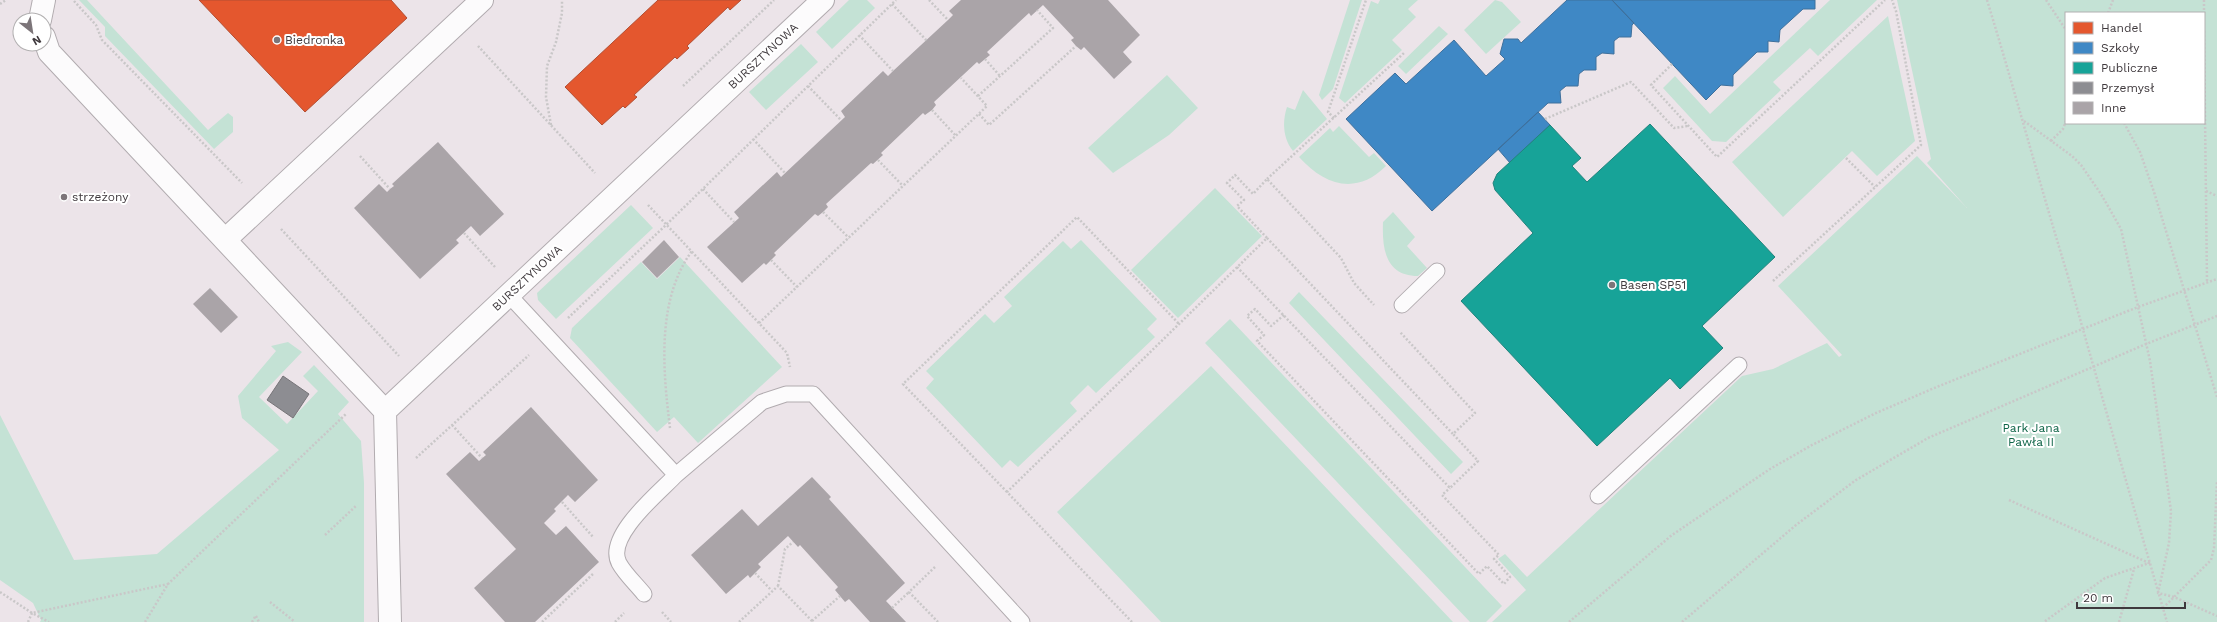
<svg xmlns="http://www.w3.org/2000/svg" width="2217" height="622" font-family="'Work Sans',sans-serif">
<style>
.green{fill:#c4e2d5;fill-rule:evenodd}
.shops{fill:#e4572e;stroke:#b24e32}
.schools{fill:#3f88c5;stroke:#3f709c}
.public{fill:#17a398;stroke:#23837d}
.industry{fill:#8d8d92;stroke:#767478}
.building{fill:#aaa4a8}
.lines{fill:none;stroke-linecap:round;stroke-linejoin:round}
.service-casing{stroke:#b1abaf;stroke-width:17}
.minor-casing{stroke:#b1abaf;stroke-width:24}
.path{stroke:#c9c7c8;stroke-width:2.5;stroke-dasharray:2 2;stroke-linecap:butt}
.service{stroke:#fcfbfc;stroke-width:15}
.minor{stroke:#fcfbfc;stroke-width:22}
.path-bridge{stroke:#c9c7c8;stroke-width:2.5;stroke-dasharray:2 2;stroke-linecap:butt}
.poi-dot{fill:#7c7579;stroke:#fff;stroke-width:1.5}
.labels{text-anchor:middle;stroke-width:4;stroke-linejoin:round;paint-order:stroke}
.poi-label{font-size:12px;fill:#3f393d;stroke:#fff;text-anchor:start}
.street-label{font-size:12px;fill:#3f393d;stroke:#fff}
.park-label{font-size:12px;fill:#0f6548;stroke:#fff}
</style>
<rect width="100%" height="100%" fill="#ece4e9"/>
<path class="green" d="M79,0H87L208,130L228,113L233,117V132L214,149L105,36V27Z
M849,0H867L875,8L832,49L816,32Z
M1350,0H1362L1333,89L1322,100L1319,95Z
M1380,0H1418L1408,9L1416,17L1392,40L1402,50L1345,103L1339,98L1371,1L1378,4Z
M1495,0L1502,2L1521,22L1486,54L1464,30Z
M1830,0H1877L1818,56L1810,48L1773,82L1781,90L1726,142L1712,141L1663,88L1675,76L1710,114Z
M1897,0H2217V622H1492L1526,590L1498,559L1505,554L1527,577L1742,376L1773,369L1827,343L1839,357L1842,355L1778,286L1917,156L1967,208L1927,163L1931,159ZM2066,13H2204V123H2066Z
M1888,16L1915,141L1877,176L1852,151L1783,217L1732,162Z
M1439,26L1448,34L1406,74L1398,66Z
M801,44L818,62L766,110L749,92Z
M1167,75L1198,108L1169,135L1113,173L1088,148Z
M1303,90L1327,119L1293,151C1283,139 1282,122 1287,107L1295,110Z
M1339,126L1369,157L1374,153L1386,166C1356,196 1324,185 1299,157L1330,128L1333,132Z
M1215,188L1262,236L1178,318L1131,270Z
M631,205L653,228L556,319L538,300L537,293Z
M1393,212L1415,237L1407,246L1427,268L1418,276C1385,276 1382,248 1383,222Z
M1081,240L1157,319L1147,329L1155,337L1096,393L1088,385L1070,403L1077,411L1018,467L1010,460L1002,468L926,388L934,379L926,371L985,314L994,323L1012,306L1004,297L1063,241L1071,249Z
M680,257L782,367L698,443L674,417L657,432L570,338L572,328L641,262L657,279Z
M1299,292L1463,462L1451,474L1289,303Z
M1230,319L1502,606L1486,622H1470L1205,343Z
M288,342L302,352L259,397L287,424L318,391L303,376L314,365L349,402L338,414L361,441L364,483V622H40L41,620L33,603L0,580V415L74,560L157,554L279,450L242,418L238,396L276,351L271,346Z
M1211,366L1453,622H1161L1057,512Z"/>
<path class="shops" d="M199,0H391L407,18L305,112Z
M658,0H741L730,10L728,7L687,46L689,48L677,59L675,57L634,95L637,97L625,108L623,106L602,125L565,87Z"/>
<path class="schools" d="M1567,0H1612L1634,23L1632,25L1631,37H1619L1614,41V54L1602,53L1596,57V70H1584L1579,74L1578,86H1566L1560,91L1561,103H1548L1432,211L1346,119L1395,73L1406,84L1454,40L1486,76L1505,59L1500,54L1504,39H1518L1521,43Z
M1612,0H1815V9H1803L1780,30L1779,42L1768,41V52H1757L1733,75V86L1721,85L1706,100Z
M1538,112L1550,125L1510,163L1498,149Z"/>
<path class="public" d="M1650,124L1775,257L1702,326L1723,348L1680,389L1670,378L1597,446L1461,301L1533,233L1495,190L1493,183L1497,174L1550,125L1581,158L1572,166L1587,182Z"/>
<path class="industry" d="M283,376L309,394L293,418L267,400Z"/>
<path class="building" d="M961,0H1108L1140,35L1123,52L1132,62L1114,79L1084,47L1081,50L1076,46L1071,40L1074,38L1043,5L1031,16L1029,13L987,52L990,55L979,64L977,62L934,102L936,105L932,110L925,115L923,113L881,153L883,155L873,164L871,163L826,204L828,207L823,212L818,216L815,214L774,253L776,255L766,265L764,263L742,283L707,247L739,218L734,212L777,172L781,177L845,117L841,111L883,71L888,76L893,71L948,20L953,15L949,11Z
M438,142L504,214L480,236L471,226L456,240L459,243L420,279L354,208L379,184L387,192L390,189L394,186L392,184Z
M664,240L679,257L657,278L642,262Z
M210,288L238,317L221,333L193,304Z
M531,407L598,480L575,502L568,495L554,509L556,511L544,523L556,535L566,526L599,562L535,622H505L474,588L516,549L446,474L470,452L479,461L486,455L483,452Z
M812,477L831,497L829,499L905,583L886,601L906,622H870L849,599L845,602L835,590L838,587L800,545L798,547L788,536L758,564L761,567L750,578L748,575L726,594L691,555L742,509L758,526Z"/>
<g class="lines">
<defs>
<path id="service" d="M509,295L676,475L762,402L786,394H813L1022,622
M1402,305L1437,271
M1598,496L1739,365
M644,594C636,584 625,574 619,563C605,536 660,492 676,475"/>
<path id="minor" d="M40,20L44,0
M44,37L49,52L385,411
M226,239L482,0
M390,622L385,411L823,0"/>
</defs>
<use href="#service" class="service-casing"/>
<use href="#minor" class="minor-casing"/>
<path class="path" d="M929,0L948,20
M1987,0C2015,91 2039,182 2067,273
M2046,0L2066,30
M2204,0V13
M74,1L96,25L102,40L242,183
M0,4L6,0
M892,4L927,41
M2108,13L2113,0
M2204,31L2207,283
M859,35L893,71
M478,46L595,173
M985,59L1000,76
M1672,64L1651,85L1717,157L1885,0
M683,86L774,0
M808,86L841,120
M978,96L1053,28L1037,10
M932,110L956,136
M979,114L989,125L1076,46
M1334,118L1328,112L1366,0
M1545,119L1631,82L1674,128L1688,126
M2024,121L2072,156L2081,165L2101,194L2121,229L2150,361L2171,511L2169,543L2158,593L2174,597L2217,616
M2124,123L2140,152L2154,192L2217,397
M551,125L546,97L547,66L556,42L562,13V0
M753,139L785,173
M2051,141L2063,129L2066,121
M360,156L390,189
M1846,158L1875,187
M878,160L903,186
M1267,179L1404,53
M703,189L734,222
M2206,191L2217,196
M648,205L787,353L790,367
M823,212L849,238
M281,229L399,356
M464,233L495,267
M1267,238L1453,434L1475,413L1400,332
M771,260L797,287
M1237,267L1450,488L1478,461L1453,434
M1773,281L1921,145L1896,11L1892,0
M1284,315L1271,326L1255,309L1247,316L1264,335L1257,341L1479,574L1487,566L1504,584L1510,577L1494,559L1499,555L1442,495L1450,488
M568,318L667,224L896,0
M759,323L987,106L961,78
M452,425L482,458
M670,428C663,371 656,300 692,251
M416,458L529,355
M2120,460L2167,622
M1007,492L903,384L1077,217L1179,324
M2009,500L2149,563L2105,578L2044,622
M562,502L593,537
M325,535L357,505
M935,567L909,592L938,622
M755,573L772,591
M778,586L785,549L793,542
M0,592L32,613L168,584
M270,602L295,622
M892,608L909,592
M2163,608L2211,560L2214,548L2217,481
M662,612L671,622
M256,616L259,622
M812,621L840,596
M28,622L32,613L49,622
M145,622L168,584L347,413
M252,622L256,615
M542,622L594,573
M615,622L624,613
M739,622L778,586L813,622
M1132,622L1007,492L1267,238L1237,206L1244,200L1227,183L1235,175L1253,194L1267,179L1341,258L1354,283L1374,305
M1569,622L1672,535L1770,469L1812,445L1876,413L1939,386L2138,307L2217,279
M1682,622L1796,525L1856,480L1928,438L2146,344L2217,316
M2119,622L2134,569"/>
<use href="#service" class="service"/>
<use href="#minor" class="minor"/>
<path class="path-bridge" d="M2067,273L2120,460"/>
</g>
<g class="poi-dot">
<circle cx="277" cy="40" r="4"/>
<circle cx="64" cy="197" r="4"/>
<circle cx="1612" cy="285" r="4"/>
</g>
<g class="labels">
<g class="poi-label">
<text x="285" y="44">Biedronka</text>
<text x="72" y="201">strzeżony</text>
<text x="1620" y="289">Basen SP51</text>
</g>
<g class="street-label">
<text transform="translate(763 56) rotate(-43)" y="4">BURSZTYNOWA</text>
<text transform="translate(527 278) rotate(-43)" y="4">BURSZTYNOWA</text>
</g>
<g class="park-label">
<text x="2031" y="432">Park Jana<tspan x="2031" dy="14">Pawła II</tspan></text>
</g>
</g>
<rect x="2065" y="12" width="140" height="112" fill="#ffffff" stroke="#b2b0b1"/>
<rect x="2073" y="22" width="20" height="12" fill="#e4572e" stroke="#b2b0b1"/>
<text x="2101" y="32" font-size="12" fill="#3f393d">Handel</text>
<rect x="2073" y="42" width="20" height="12" fill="#3f88c5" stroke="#b2b0b1"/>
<text x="2101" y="52" font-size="12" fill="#3f393d">Szkoły</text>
<rect x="2073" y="62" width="20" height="12" fill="#17a398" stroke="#b2b0b1"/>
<text x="2101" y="72" font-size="12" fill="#3f393d">Publiczne</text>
<rect x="2073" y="82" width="20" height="12" fill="#8d8d92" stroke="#b2b0b1"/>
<text x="2101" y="92" font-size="12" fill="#3f393d">Przemysł</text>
<rect x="2073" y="102" width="20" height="12" fill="#aaa4a8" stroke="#b2b0b1"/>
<text x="2101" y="112" font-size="12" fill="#3f393d">Inne</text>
<g transform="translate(32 32) rotate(150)"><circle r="19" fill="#ffffff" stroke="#b2b0b1"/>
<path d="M0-3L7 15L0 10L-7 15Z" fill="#7c7579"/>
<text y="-6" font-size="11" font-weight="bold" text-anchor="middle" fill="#3f393d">N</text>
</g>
<path d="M2077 602v6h108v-6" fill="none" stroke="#3f393d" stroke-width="2"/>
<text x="2083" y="602" font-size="12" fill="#3f393d" stroke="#ffffff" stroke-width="3" paint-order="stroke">20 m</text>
</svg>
